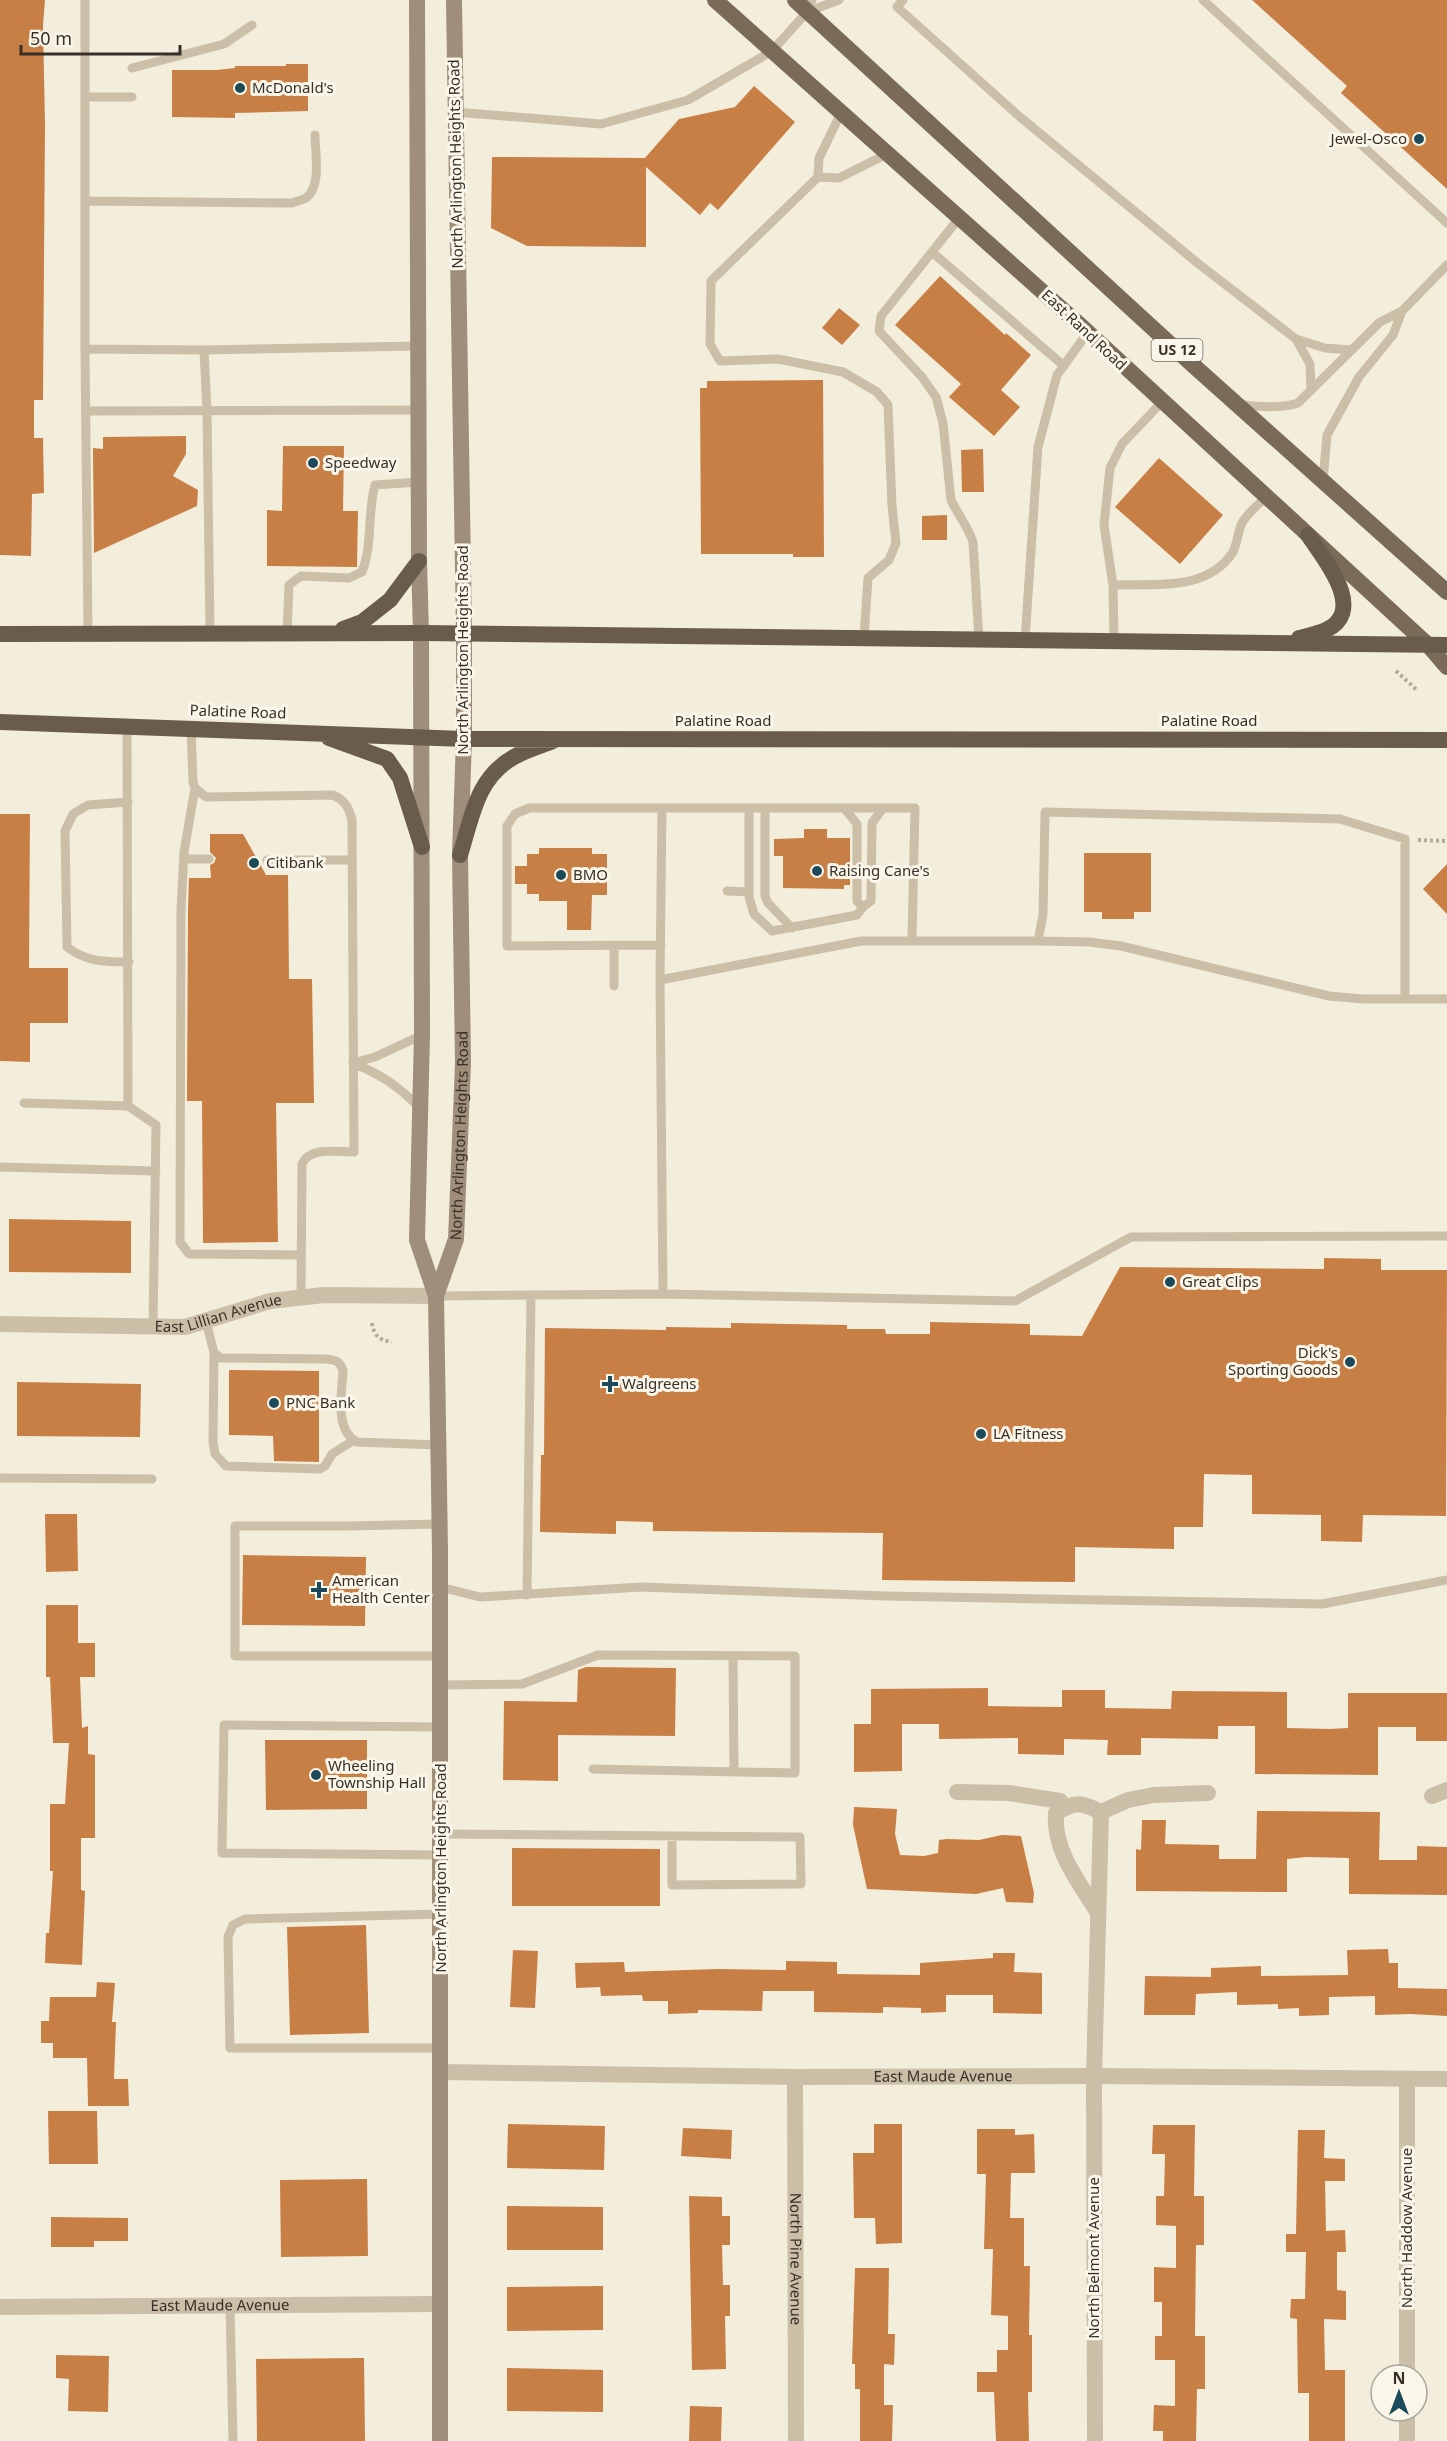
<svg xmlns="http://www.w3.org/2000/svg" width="1447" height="2441" font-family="'Noto Sans',sans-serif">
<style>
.building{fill:#c87f45}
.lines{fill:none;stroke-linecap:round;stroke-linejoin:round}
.path{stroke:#b7a992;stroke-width:4;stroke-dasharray:3 3;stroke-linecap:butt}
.service{stroke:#cbbfa8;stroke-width:9}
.minor{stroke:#cbbfa8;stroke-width:16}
.secondary{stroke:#9f8e79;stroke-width:16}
.primary{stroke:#7a6b59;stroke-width:16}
.trunk{stroke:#6a5c4c;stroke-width:16}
.poi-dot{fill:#1d4a5a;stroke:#faf6e9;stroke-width:2}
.labels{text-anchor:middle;stroke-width:6;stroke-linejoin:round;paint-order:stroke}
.shield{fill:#faf6e9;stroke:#726b62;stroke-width:1.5}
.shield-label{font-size:14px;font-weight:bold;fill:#383028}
.poi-label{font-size:15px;fill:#383028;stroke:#faf6e9;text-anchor:start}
.street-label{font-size:15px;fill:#383028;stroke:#faf6e9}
</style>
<rect width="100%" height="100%" fill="#f3eddc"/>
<path class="building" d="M0,0H45L43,26L45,124L43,400H34V438H43L44,493L32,494L31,556L0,555Z
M1252,0H1447V189L1341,93L1347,86Z
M286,64H308V111L235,113V118L172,117V70H217L235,68V66H286Z
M754,86L795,122L718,210L710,203L700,215L646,167V247L527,246L491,228L492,157L645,158L679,119L735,107Z
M940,276L1005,335L1006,333L1031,355L1001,390L1020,407L994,436L949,397L961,384L895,325Z
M839,308L860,325L842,345L822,328Z
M823,380L824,557H793V554H701L700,388H707V381Z
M186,436V454L173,476L198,490L197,506L94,553L93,448L103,449V437Z
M283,446H344L343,511H358L357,567L267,566V510L282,511Z
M983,449L984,492H962L961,450Z
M1159,458L1223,515L1180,564L1115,507Z
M947,515V540H922V516Z
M0,814H30L29,968H68V1023H30V1062L0,1061Z
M804,829H827V838H850V885H844V889L783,888V856H774V839L804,838Z
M210,834H243L266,875H288L289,979H312L314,1103H276L278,1242L203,1243L202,1101H187L188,910L189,878H211L210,865L214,863L216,858L210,852Z
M539,848H592V854H607V895H592L591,930H567V901H539V894H527V884H515V866H527V854H539Z
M1084,853H1151V912H1134V919H1102V912H1084Z
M1447,864V914L1423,889Z
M9,1219L131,1221V1273L9,1272Z
M1324,1258L1381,1259V1270H1447L1446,1516L1363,1515L1362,1542L1321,1541V1515L1252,1514V1475L1204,1474L1203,1527H1174V1549L1075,1547V1582L882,1580L883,1533L653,1531V1522L616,1521V1534L540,1532L541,1455H544L545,1328L666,1330V1327L731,1328V1323L847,1325V1329H885L886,1334H930V1322L1030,1324V1335L1082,1336L1120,1267L1324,1269Z
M229,1370L319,1371V1462L274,1461L273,1436L229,1435Z
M17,1382L141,1384L140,1437L17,1436Z
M45,1514H77L78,1571L46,1572Z
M243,1555L366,1557L365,1626L242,1625Z
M46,1605H78V1643H95V1677H80L82,1728L88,1726V1754L95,1755V1838H81V1890L85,1891L82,1965L45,1963L46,1933H49L53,1871H50V1804H65L69,1743H53L50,1677H46Z
M586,1667L676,1668L675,1736L558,1735V1781L503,1780L504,1701L577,1702L578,1670Z
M988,1688V1706L1062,1707V1690H1105V1708L1171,1709L1172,1691L1287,1692V1728L1330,1729L1348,1728V1693H1447V1741H1416V1727H1378V1775L1255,1774V1726H1218V1739L1141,1738V1755H1107L1108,1740L1064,1739V1755L1018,1754V1738L939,1739V1724H902V1771L854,1772V1724H871V1689Z
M265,1740H367V1809L266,1810Z
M854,1807L897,1809L895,1834L900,1855L924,1856L938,1853L939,1840L947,1839L979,1840L1002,1835L1021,1836L1034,1893L1033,1903L1006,1902L1003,1888L976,1894L867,1889L853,1825Z
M1257,1811L1380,1812L1379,1860H1417V1846L1447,1847V1895L1349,1894V1858L1306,1857L1287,1859V1892L1136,1891V1849L1141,1850L1142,1820H1166L1165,1844L1219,1845V1859H1256Z
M512,1848L660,1849V1906H512Z
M366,1925L369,2033L290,2035L287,1927Z
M1388,1949L1389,1963H1398V1988L1447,1989V2016L1411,2014L1375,2015V1996L1329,1997V2015L1299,2016V2008L1278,2009V2004L1237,2005V1992L1196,1994L1195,2015H1144L1145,1976L1211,1977V1968L1261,1966V1976L1348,1975L1347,1950Z
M513,1950L538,1951L535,2008L510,2007Z
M993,1953H1015L1014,1972L1042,1973V2014L993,2013V1995H946V2012L921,2013V2008L883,2007V2013L814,2012V1991H763L762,2011L698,2010V2013L668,2014V2001H643L642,1995L601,1996L600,1987L576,1988L575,1963L624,1962L625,1972L718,1969L786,1970V1961L837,1962V1974L920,1975V1963L993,1958Z
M97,1982L115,1983L112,2022H116L114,2079H128L129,2106H88L87,2058H53V2043H41V2021H49L50,1997H96Z
M48,2111H97L98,2164H49Z
M508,2124L605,2126L604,2170L507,2168Z
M874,2124H902V2243L876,2244L875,2218H854L853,2153H874Z
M1153,2125H1195L1194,2196H1204V2245H1196L1195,2336H1205V2389H1197L1196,2441H1163V2431H1153L1154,2405L1175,2406V2360H1155V2336H1162V2302H1154V2267L1176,2268V2226L1156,2225V2196H1164L1165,2154H1152Z
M683,2128L732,2130L731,2159L681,2156Z
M977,2129H1015V2135L1034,2134L1035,2173H1011L1010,2218H1024V2266H1030L1029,2335H1032V2392H1028L1029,2441H996L994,2392H977V2372H997V2350H1008V2316L991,2315L993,2249H984L986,2174H977Z
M1298,2130H1325L1324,2158L1345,2159V2181H1325L1326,2231L1345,2230L1346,2252H1337V2290L1346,2291V2320L1324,2319L1325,2370H1345V2441H1309V2393H1298L1297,2319L1290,2318L1291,2299H1305L1306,2252H1286V2234H1296Z
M367,2179L368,2256L281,2257L280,2180Z
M689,2196L722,2197V2216H730V2245H722L723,2285H730V2316H725L726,2369L692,2370Z
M507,2206L603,2207V2250H507Z
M51,2217L128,2218V2241H94V2247H51Z
M855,2268H889L888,2334H895L894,2365L884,2364V2405H893L892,2441H860V2389H855V2364H852Z
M603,2286V2330L507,2331V2287Z
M56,2355L109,2356L108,2412L68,2411L69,2379L56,2378Z
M364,2358L365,2441H257L256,2359Z
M507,2368L603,2370V2412L507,2411Z
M690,2406L722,2407L721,2441H689Z"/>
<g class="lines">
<path class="path" d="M1396,671L1418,691
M1418,840L1447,841
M372,1323C374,1336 379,1340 392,1342"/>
<path class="service" d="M85,0V349
M903,0L897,7L1020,117L1200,265L1296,339L1325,348L1350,350
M1203,0L1447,223
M807,12L839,0
M132,68L224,44L252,25
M86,97H132
M455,112L601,124L688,100L772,51L807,12L812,0
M841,113L819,158L818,177L711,281L710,344L720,361L778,359L843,372L877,392L888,405L892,506L896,543L889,560L868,578L864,638
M818,177L839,178L887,154
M86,201L292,203C296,201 303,200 306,198C322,186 315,152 315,135
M959,218L881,316L879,331L922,377L936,397L943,423L951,500C958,515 968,526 973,542L979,640
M932,252L1064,366
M1296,339L1310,364L1311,390
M204,350L419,346
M1241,405C1260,406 1280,409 1298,403L1380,322L1402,311L1447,265
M86,411L420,410
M1323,481L1327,435L1359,377L1393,335L1402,311
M1113,585C1156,583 1207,592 1233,552C1237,544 1238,533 1241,525C1245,515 1258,505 1266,497
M287,633L289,585L301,576L349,578L362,572C373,544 367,514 375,485L419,482
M88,634L85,349L204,350L207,411L210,633
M1025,640L1038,447L1057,375L1088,332
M1114,641L1113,585L1104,525L1110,468L1122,444L1162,402
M191,729L193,782L195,788L206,797L333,795C345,800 349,808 352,820L354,1152C337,1152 310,1146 302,1164L301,1298
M195,788L184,852L181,910L180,1242L189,1254L301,1255
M128,802L88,805L73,814L65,831L67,947C86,962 105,962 129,962
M662,808H915L912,940
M749,808V897L754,914L772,931L857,915L863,907L871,901L872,823L883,808
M765,808V896L768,903L792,928
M844,808L857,824V901L863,907
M184,859H209
M267,860H352
M727,891L749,892
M1038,941L1043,915L1045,812L1340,819L1405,839V999
M614,946V986
M660,980L662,808H529L515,814L507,826V946L661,945
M24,1103L128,1106L127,727
M128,1106L156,1125L153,1326
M420,1108C398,1086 382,1075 353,1063L375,1057L422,1035
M0,1167L156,1171
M663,1294L660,980L861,941H1038L1089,942L1121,946L1329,996L1363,999H1447
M436,1296L663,1294L1015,1301L1131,1237L1447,1236
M206,1321L214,1353L221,1358L326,1359C336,1360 340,1361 343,1371C342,1393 334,1430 357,1442L438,1445
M214,1353L213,1442L215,1454L226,1466L320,1469L325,1466L332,1454L354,1440
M0,1478L152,1479
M439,1524L349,1526H235V1656H440
M440,1587L480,1597L641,1587L886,1596L1322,1604L1447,1580
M527,1595L531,1295
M733,1656L734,1772
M440,1685L522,1684L598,1655L795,1656V1773L593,1769
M440,1727L224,1725L222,1853L441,1855
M441,1834L800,1837L801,1884L672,1885V1836
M441,1914L245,1919L233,1925L228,1937L230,2048H441
M230,2305L233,2441"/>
<g class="minor">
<path id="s1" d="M0,1324L185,1327L270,1301L324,1295L436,1296"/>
<path d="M957,1792L1009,1793L1060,1801L1064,1808"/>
<path d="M1432,1796L1447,1790"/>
<path d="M1101,1812L1128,1800L1154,1795L1208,1793"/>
<path id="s2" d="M441,2072L795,2077L1094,2076L1447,2079"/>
<path id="s3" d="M795,2077L796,2441"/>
<path d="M1407,2080V2375"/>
<path id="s4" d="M0,2307L440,2304"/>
<path d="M1407,2411V2441"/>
<path d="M1095,2441L1094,2076L1101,1812C1080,1802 1076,1801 1056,1813C1053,1851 1079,1882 1098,1913"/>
</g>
<g class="secondary">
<path d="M417,0L419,561L421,633L422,1035L417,1240L436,1296L440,1551V2441"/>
<path id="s5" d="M436,1296L456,1239L463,1063L460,855L464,739V633L454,0"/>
</g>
<path class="primary" d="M715,0L1081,326L1428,645L1447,667
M795,0L1194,366L1447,592"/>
<path class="trunk" d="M343,629L362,622L390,600L419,561
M0,634L421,633L1447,645
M1299,638C1307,636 1317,634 1326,630C1368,610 1323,558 1308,535
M0,722L464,739L1447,740
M329,738L387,759L400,778L422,847
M460,855C472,818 476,778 514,757C526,750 540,746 553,741"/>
</g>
<g class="poi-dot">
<circle cx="240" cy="88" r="6"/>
<circle cx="1419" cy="139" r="6"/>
<circle cx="313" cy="463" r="6"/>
<circle cx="254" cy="863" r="6"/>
<circle cx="817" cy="871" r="6"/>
<circle cx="561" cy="875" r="6"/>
<circle cx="1170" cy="1282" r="6"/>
<circle cx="1350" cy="1362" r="6"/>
<path d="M607 1375h6v6h6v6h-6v6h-6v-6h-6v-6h6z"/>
<circle cx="274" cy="1403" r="6"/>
<circle cx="981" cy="1434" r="6"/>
<path d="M316 1581h6v6h6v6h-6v6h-6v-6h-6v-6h6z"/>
<circle cx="316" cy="1775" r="6"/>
</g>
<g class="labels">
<rect class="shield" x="1151.5" y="339" width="51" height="22" rx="4.5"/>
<g class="shield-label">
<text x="1177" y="355">US 12</text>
</g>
<g class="poi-label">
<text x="252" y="93">McDonald's</text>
<text x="1407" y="144" text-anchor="end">Jewel-Osco</text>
<text x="325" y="468">Speedway</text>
<text x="266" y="868">Citibank</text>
<text x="829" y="876">Raising Cane's</text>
<text x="573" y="880">BMO</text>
<text x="1182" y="1287">Great Clips</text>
<text x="1338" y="1358" text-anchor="end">Dick's<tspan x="1338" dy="17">Sporting Goods</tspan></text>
<text x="622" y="1389">Walgreens</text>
<text x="286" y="1408">PNC Bank</text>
<text x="993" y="1439">LA Fitness</text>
<text x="332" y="1586">American<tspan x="332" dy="17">Health Center</tspan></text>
<text x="328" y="1771">Wheeling<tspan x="328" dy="17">Township Hall</tspan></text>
</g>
<g class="street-label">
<text transform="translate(456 164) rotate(-91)" y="5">North Arlington Heights Road</text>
<text transform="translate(1084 330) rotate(43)" y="5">East Rand Road</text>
<text transform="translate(463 650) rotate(-90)" y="5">North Arlington Heights Road</text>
<text transform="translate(238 712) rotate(2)" y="5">Palatine Road</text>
<text x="723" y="726">Palatine Road</text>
<text x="1209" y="726">Palatine Road</text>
<text dy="5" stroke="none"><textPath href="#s5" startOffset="164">North Arlington Heights Road</textPath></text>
<text dy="5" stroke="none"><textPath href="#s1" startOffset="220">East Lillian Avenue</textPath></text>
<text transform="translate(441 1868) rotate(-90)" y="5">North Arlington Heights Road</text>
<text dy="5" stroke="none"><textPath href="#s2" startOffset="502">East Maude Avenue</textPath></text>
<text transform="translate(1407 2228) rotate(-90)" y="5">North Haddow Avenue</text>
<text transform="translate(1094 2258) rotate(-90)" y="5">North Belmont Avenue</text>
<text dy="5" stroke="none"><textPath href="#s3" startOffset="182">North Pine Avenue</textPath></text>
<text dy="5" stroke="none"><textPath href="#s4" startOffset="220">East Maude Avenue</textPath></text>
</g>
</g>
<g transform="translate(1399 2393)"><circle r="28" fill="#faf6e9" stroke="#aca79c" stroke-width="1.5"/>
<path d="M0-4.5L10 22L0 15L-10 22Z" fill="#1d4a5a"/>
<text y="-9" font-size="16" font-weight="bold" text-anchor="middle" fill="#383028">N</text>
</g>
<path d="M21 45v9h159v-9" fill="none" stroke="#383028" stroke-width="3"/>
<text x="30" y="45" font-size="18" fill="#383028" stroke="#faf6e9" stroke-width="4.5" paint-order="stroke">50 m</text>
</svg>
